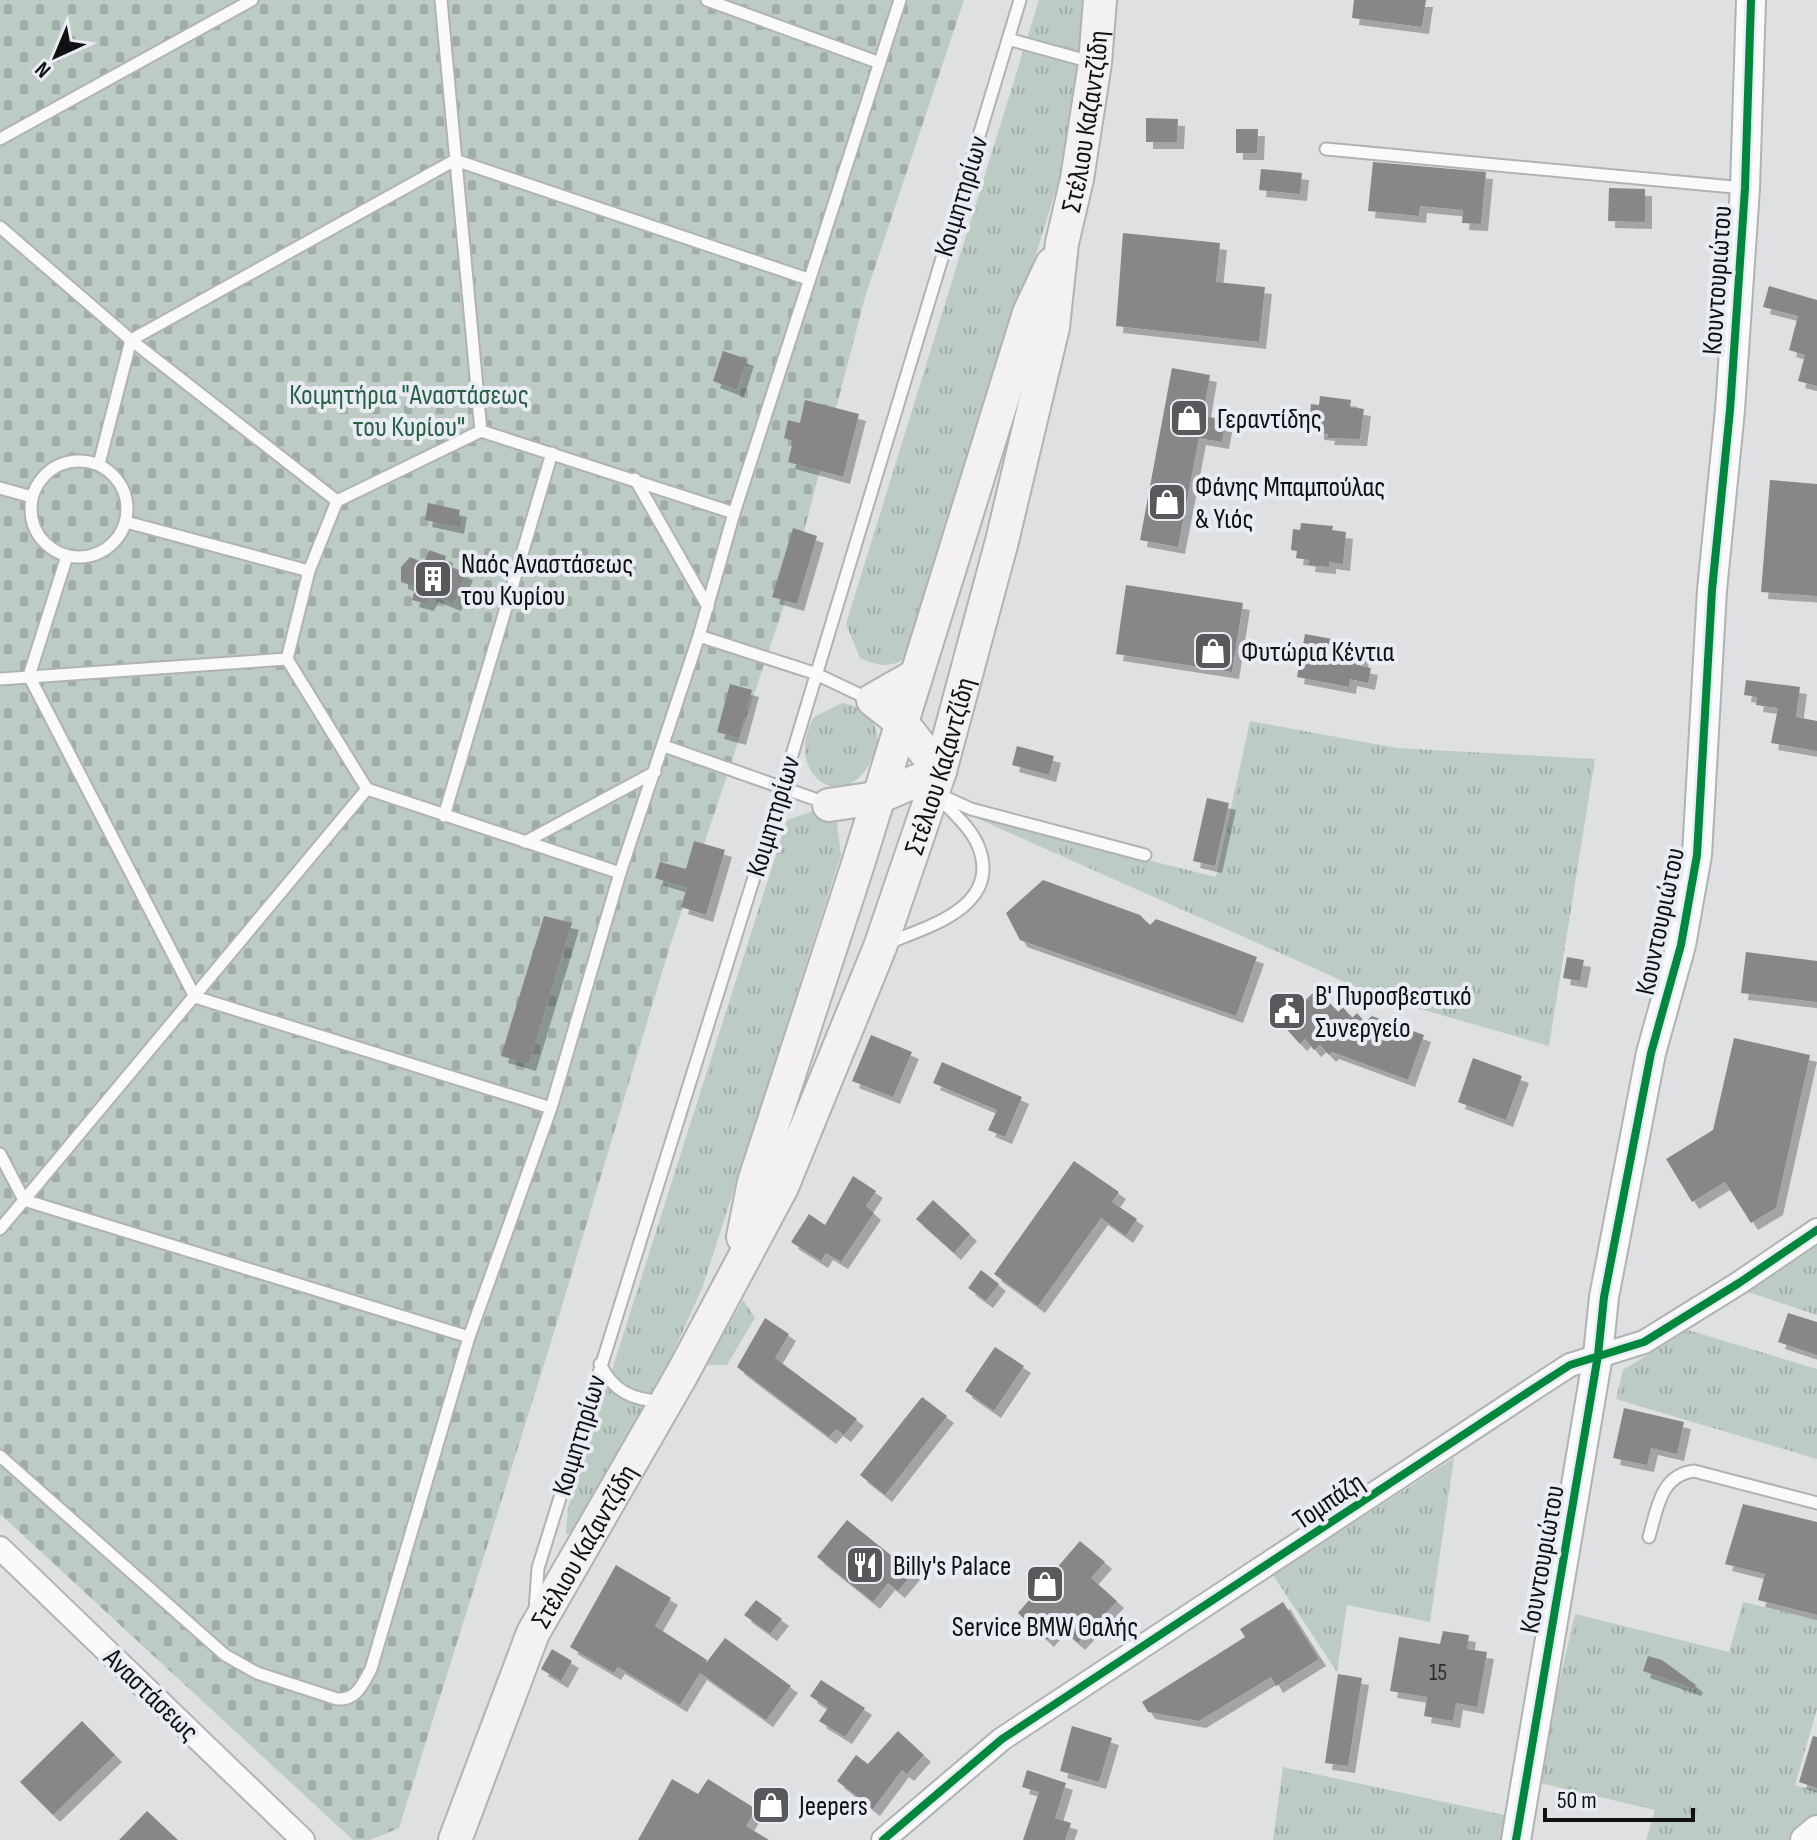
<svg xmlns="http://www.w3.org/2000/svg" width="1817" height="1840" font-family="'Sofia Sans Condensed',sans-serif">
<style>
.grass{fill:url(#grass-tufts)}
.cemetery{fill:url(#cemetery-stones)}
.building{fill:#878788;filter:url(#shadow)}
.lines{fill:none;stroke-linecap:round;stroke-linejoin:round}
.service-casing{stroke:#b1b2b4;stroke-width:15}
.minor-casing{stroke:#b1b2b4;stroke-width:26}
.tertiary-casing{stroke:#b1b2b4;stroke-width:32}
.secondary-casing{stroke:#b1b2b4;stroke-width:36}
.service{stroke:#fafafb;stroke-width:11}
.minor{stroke:#fafafb;stroke-width:22}
.tertiary{stroke:#fafafb;stroke-width:28}
.secondary{stroke:#f3f1f1;stroke-width:32}
.cycleway-casing{stroke:#e9ecf2;stroke-width:13}
.cycleway{stroke:#00873e;stroke-width:8}
.labels{text-anchor:middle;stroke-width:8;stroke-linejoin:round;paint-order:stroke}
.number-label{font-size:24px;fill:#2d2e30}
.street-label{font-size:28px;fill:#0f1112;stroke:#e9ecf2}
.park-label{font-size:28px;fill:#286046;stroke:#e9ecf2}
.poi-label{font-size:28px;fill:#0f1112;stroke:#e9ecf2;text-anchor:start}
</style>
<defs>
<pattern id="grass-tufts" width="24" height="20" patternUnits="userSpaceOnUse" patternTransform="scale(2)"><rect width="24" height="20" fill="#bccbc4"/><path d="M3 7l-1-3M5 7V3M7 7l1-3M15 17l-1-3M17 17v-4M19 17l1-3" fill="none" stroke="#a0ada7"/></pattern>
<pattern id="cemetery-stones" width="16" height="16" patternUnits="userSpaceOnUse" patternTransform="scale(2)"><rect width="16" height="16" fill="#bccbc4"/><path d="M2 7V4a2 2 0 0 1 4 0v3zM10 15v-3a2 2 0 0 1 4 0v3z" fill="#a0ada7"/></pattern>
<filter id="shadow"><feDropShadow dx="7" dy="7" stdDeviation="0" flood-color="#0004"/></filter>
</defs>
<rect width="100%" height="100%" fill="#dee0e2"/>
<path class="grass" d="M1039,0H1086L1071,124L1062,170L913,652C896,668 881,668 860,658L846,624Z
M842,703C864,706 877,720 878,742C857,823 779,781 814,717Z
M1250,721L1397,748L1595,759L1549,1046L1379,997L974,817L1216,877Z
M817,810L837,823L841,855L703,1286L668,1364L572,1533L566,1534L568,1508L787,820Z
M1817,1246V1315L1748,1292Z
M743,1300L755,1318L727,1365H706Z
M1688,1330L1817,1369V1459L1616,1399L1623,1370Z
M1454,1458L1430,1622L1347,1605L1337,1672L1273,1575Z
M1743,1602L1817,1620V1709L1795,1785L1817,1791V1823L1794,1840H1646L1655,1810L1536,1782L1575,1614L1729,1652Z
M1283,1767L1509,1816L1506,1840H1273Z"/>
<path class="cemetery" d="M0,0H964L865,297L788,593L669,949L555,1329L399,1828L370,1840H353L0,1514Z"/>
<path class="building" d="M1354,0H1426L1422,27L1352,18Z
M1146,118L1178,119L1177,142H1146Z
M1236,129H1258L1257,153H1236Z
M1373,162L1486,172L1481,224L1462,223L1463,210L1420,206L1419,216L1368,211Z
M1261,169L1302,173L1300,194L1259,190Z
M1609,188L1645,189V222L1608,221Z
M1123,233L1220,243L1216,282L1265,287L1259,342L1116,326Z
M1769,286L1817,300V386L1798,381L1805,355L1789,350L1798,316L1763,307Z
M723,351L747,359L737,390L713,381Z
M1172,368L1210,375L1203,416L1226,420L1222,442L1199,438L1178,547L1140,540Z
M1320,396L1351,400L1350,407L1364,409L1360,439L1327,438L1328,434L1317,433V424L1309,423L1311,404L1319,405Z
M805,400L859,414L843,477L788,462L793,441L784,438L788,420L800,423Z
M1770,480L1817,484V596L1761,592Z
M428,503L460,510L457,527L425,520Z
M1301,523L1333,526L1332,530L1346,532L1343,564L1329,562V567L1308,565L1309,560L1296,558L1297,551L1291,550L1293,529L1300,530Z
M793,528L817,536L797,604L772,597Z
M429,550L446,556L444,564L466,573L454,604L431,595L427,604L412,600L416,587L401,582V567L410,557L424,563Z
M1126,585L1243,603L1232,672L1116,654Z
M1305,634L1364,645L1360,666L1371,668L1368,683L1350,679L1349,687L1297,677Z
M1746,680L1800,687L1796,717L1817,721V751L1771,743L1778,708L1756,705L1757,697L1744,695Z
M730,684L752,690L739,738L717,732Z
M1017,746L1054,756L1049,775L1012,765Z
M1207,798L1229,803L1215,866L1193,861Z
M694,841L725,850L706,915L681,907L687,888L655,878L660,862L686,869Z
M1043,880L1140,915L1150,925L1156,919L1257,957L1236,1016L1020,940L1006,913Z
M544,916L572,923L529,1064L501,1056Z
M1746,952L1817,961V1002L1741,993Z
M1567,957L1584,960L1580,981L1563,978Z
M1313,993L1324,1004L1328,1001L1338,1012L1343,1007L1352,1018L1357,1013L1365,1022L1372,1016L1424,1035L1408,1080L1332,1052L1329,1055L1320,1045L1314,1050L1305,1039L1300,1044L1281,1023Z
M871,1035L912,1052L893,1097L852,1081Z
M1734,1038L1810,1055L1776,1208L1751,1223L1725,1182L1692,1202L1666,1159L1713,1130Z
M1473,1058L1522,1076L1506,1120L1458,1102Z
M942,1062L1022,1097L1005,1137L988,1130L997,1110L933,1083Z
M1074,1161L1119,1192L1112,1202L1137,1219L1126,1236L1101,1218L1038,1306L994,1274Z
M853,1176L876,1191L866,1206L874,1213L841,1262L826,1253L821,1261L791,1242L809,1214L825,1225Z
M933,1200L970,1234L954,1253L916,1219Z
M981,1270L999,1284L986,1301L968,1288Z
M1788,1313L1817,1322V1355L1778,1342Z
M765,1318L789,1334L775,1358L857,1419L844,1435L836,1429L829,1437L737,1367Z
M995,1347L1024,1366L994,1411L965,1391Z
M922,1397L947,1416L885,1495L860,1475Z
M1624,1408L1684,1422L1677,1454L1651,1448L1647,1465L1613,1458Z
M1743,1504L1817,1522V1615L1758,1600L1765,1574L1725,1564Z
M847,1520L913,1573L898,1591L888,1583L873,1602L817,1557Z
M1080,1541L1105,1562L1091,1578L1117,1601L1078,1643L1059,1626L1047,1640L1018,1613Z
M616,1565L671,1598L655,1626L707,1660L706,1663L725,1638L791,1686L766,1720L700,1673L680,1705L618,1667L614,1673L570,1647Z
M756,1600L782,1619L770,1634L744,1615Z
M1283,1602L1319,1659L1276,1686L1271,1677L1199,1721L1148,1712L1142,1702L1245,1637L1240,1629Z
M1443,1631L1469,1635L1467,1649L1487,1652L1477,1707L1456,1703L1453,1721L1424,1716L1427,1697L1390,1691L1399,1637L1440,1644Z
M552,1649L572,1661L561,1681L541,1669Z
M1648,1656L1662,1660L1696,1685L1694,1689L1643,1671Z
M1338,1674L1362,1678L1348,1766L1325,1763Z
M821,1680L865,1708L845,1737L819,1721L828,1708L810,1696Z
M82,1721L115,1755L53,1815L20,1782Z
M1072,1726L1112,1738L1099,1782L1060,1771Z
M898,1731L924,1755L907,1774L902,1770L873,1809L837,1781L856,1755L868,1764Z
M1813,1736L1817,1737V1788L1799,1782Z
M1027,1770L1066,1783L1055,1818L1071,1823L1065,1840H1023L1039,1792L1022,1787Z
M672,1779L698,1794L708,1779L756,1809L746,1826L769,1840H638Z
M147,1811L178,1840H119Z"/>
<g class="lines">
<defs>
<path id="service" d="M441,0L481,431
M707,0L880,63
M1008,39L1091,62
M0,139L252,0
M1326,149L1744,188
M0,227L131,340L337,501
M31 509a48 48 0 1 1 96 0a48 48 0 1 1-96 0Z
M99,464L131,340L455,160L808,279
M635,479L708,607
M0,488L32,497
M126,522L309,571
M67,556L29,676L195,997L551,1108
M699,636L814,673L871,700
M0,679L287,659
M664,746L826,803
M938,794L971,809L1145,855
M444,816L552,453
M525,842L655,772
M620,873L367,789L287,659L309,571L337,501L481,431L734,513
M888,943C927,927 1001,907 979,848C972,828 950,810 936,795
M0,1154L24,1200L469,1337
M0,1229L367,789
M600,1364C613,1391 633,1401 663,1401
M0,1456L225,1655L257,1673L337,1699C357,1700 362,1685 371,1669L469,1337L551,1108L620,873L699,636L734,513L900,0
M1649,1537C1657,1510 1660,1475 1694,1471L1817,1503
M535,1611L538,1568L782,788L1020,0"/>
<path id="minor" d="M0,1548L303,1840
M883,1840L1002,1739L1539,1385L1570,1365L1644,1342L1739,1283L1817,1230"/>
<path id="tertiary" d="M1516,1840L1598,1355L1604,1297L1651,1053L1681,945L1697,855L1712,590L1730,410L1745,188L1751,0
M1805,1840L1817,1830"/>
<g id="secondary">
<path d="M915,676L873,700L902,723L940,771"/>
<path d="M829,805L876,798L940,771"/>
<path d="M743,1237L754,1182L858,864L1029,313L1052,264"/>
<path id="s1" d="M455,1840L533,1633L681,1376L782,1187L880,947L940,771L1002,541L1053,327L1062,243L1077,179L1095,63L1100,0"/>
</g>
</defs>
<use href="#service" class="service-casing"/>
<use href="#minor" class="minor-casing"/>
<use href="#tertiary" class="tertiary-casing"/>
<use href="#secondary" class="secondary-casing"/>
<use href="#service" class="service"/>
<use href="#minor" class="minor"/>
<use href="#tertiary" class="tertiary"/>
<use href="#secondary" class="secondary"/>
<defs>
<path id="cycleway" d="M883,1840L1002,1739L1539,1385L1570,1365L1644,1342L1739,1283L1817,1230
M1516,1840L1598,1355L1604,1297L1651,1053L1681,945L1697,855L1712,590L1730,410L1745,188L1751,0"/>
</defs>
<use href="#cycleway" class="cycleway-casing"/>
<use href="#cycleway" class="cycleway"/>
</g>
<defs>
<symbol id="shop-square" viewBox="-11 -11 22 22"><rect x="-9" y="-9" width="18" height="18" rx="4" fill="#57595b" stroke="#e9ecf2"/><path d="M-5-2.5h2.3a2.7 3.5 0 0 1 5.4 0H5L5.5 6h-11ZM-1.5-2.5h3a1.5 2.3 0 0 0-3 0Z" fill="#fff"/></symbol>
<symbol id="building-square" viewBox="-11 -11 22 22"><rect x="-9" y="-9" width="18" height="18" rx="4" fill="#57595b" stroke="#e9ecf2"/><path d="M-4-6H4V6H1V3H-1V6H-4ZM-2.5-4.3h1.7v1.8h-1.7ZM.8-4.3h1.7v1.8H.8ZM-2.5-1h1.7V.8h-1.7ZM.8-1h1.7V.8H.8Z" fill="#fff"/></symbol>
<symbol id="civic-square" viewBox="-11 -11 22 22"><rect x="-9" y="-9" width="18" height="18" rx="4" fill="#57595b" stroke="#e9ecf2"/><path d="M-.6-6.5H3V-4.5H.6V-3L4-1V1h2V6H-6V1h2V-1L-.6-3ZM-1.2 2.5V6h2.4V2.5Z" fill="#fff"/></symbol>
<symbol id="restaurant-square" viewBox="-11 -11 22 22"><rect x="-9" y="-9" width="18" height="18" rx="4" fill="#57595b" stroke="#e9ecf2"/><path d="M-5-6h1v4h1v-4h1v4h1v-4h1v5L-1.5 .5V6h-2V.5L-5-1ZM5-6V6H3V1.5H1.5Q1.5-4 5-6Z" fill="#fff"/></symbol>
</defs>
<g fill-rule="evenodd">
<use href="#shop-square" x="1167" y="396" width="44" height="44"/>
<use href="#shop-square" x="1145" y="480" width="44" height="44"/>
<use href="#building-square" x="411" y="557" width="44" height="44"/>
<use href="#shop-square" x="1191" y="629" width="44" height="44"/>
<use href="#civic-square" x="1265" y="989" width="44" height="44"/>
<use href="#restaurant-square" x="843" y="1543" width="44" height="44"/>
<use href="#shop-square" x="1023" y="1562" width="44" height="44"/>
<use href="#shop-square" x="749" y="1783" width="44" height="44"/>
</g>
<g class="labels">
<g class="number-label">
<text x="1438" y="1680">15</text>
</g>
<g class="street-label">
<text dy="10" stroke="none"><textPath href="#s1" startOffset="1844">Στέλιου Καζαντζίδη</textPath></text>
<text transform="translate(960 196) rotate(-73)" y="10">Κοιμητηρίων</text>
<text transform="translate(1716 280) rotate(-86)" y="10">Κουντουριώτου</text>
<text dy="10" stroke="none"><textPath href="#s1" startOffset="1182">Στέλιου Καζαντζίδη</textPath></text>
<text transform="translate(772 816) rotate(-73)" y="10">Κοιμητηρίων</text>
<text transform="translate(1659 921) rotate(-78)" y="10">Κουντουριώτου</text>
<text transform="translate(578 1435) rotate(-73)" y="10">Κοιμητηρίων</text>
<text transform="translate(1328 1500) rotate(-34)" y="10">Τομπάζη</text>
<text dy="10" stroke="none"><textPath href="#s1" startOffset="322">Στέλιου Καζαντζίδη</textPath></text>
<text transform="translate(1541 1559) rotate(-80)" y="10">Κουντουριώτου</text>
<text transform="translate(152 1694) rotate(44)" y="10">Αναστάσεως</text>
</g>
<g class="park-label">
<text x="409" y="404">Κοιμητήρια "Αναστάσεως<tspan x="409" dy="32">του Κυρίου"</tspan></text>
</g>
<g class="poi-label">
<text x="1217" y="428">Γεραντίδης</text>
<text x="1195" y="496">Φάνης Μπαμπούλας<tspan x="1195" dy="32">&amp; Υιός</tspan></text>
<text x="461" y="573">Ναός Αναστάσεως<tspan x="461" dy="32">του Κυρίου</tspan></text>
<text x="1241" y="661">Φυτώρια Κέντια</text>
<text x="1315" y="1005">Β' Πυροσβεστικό<tspan x="1315" dy="32">Συνεργείο</tspan></text>
<text x="893" y="1575">Billy's Palace</text>
<text x="1045" y="1636" text-anchor="middle">Service BMW Θαλής</text>
<text x="799" y="1815">Jeepers</text>
</g>
</g>
<g transform="translate(56 56) rotate(224)" stroke="#e9ecf2" stroke-width="6" paint-order="stroke">
<path d="M0-6L14 30L0 20L-14 30Z" fill="#0f1112"/>
<text y="-12" font-size="22" font-weight="bold" text-anchor="middle" fill="#0f1112">N</text>
</g>
<path d="M1545 1808v12h148v-12" fill="none" stroke="#0f1112" stroke-width="4"/>
<text x="1557" y="1808" font-size="24" fill="#0f1112" stroke="#e9ecf2" stroke-width="6" paint-order="stroke">50 m</text>
</svg>
